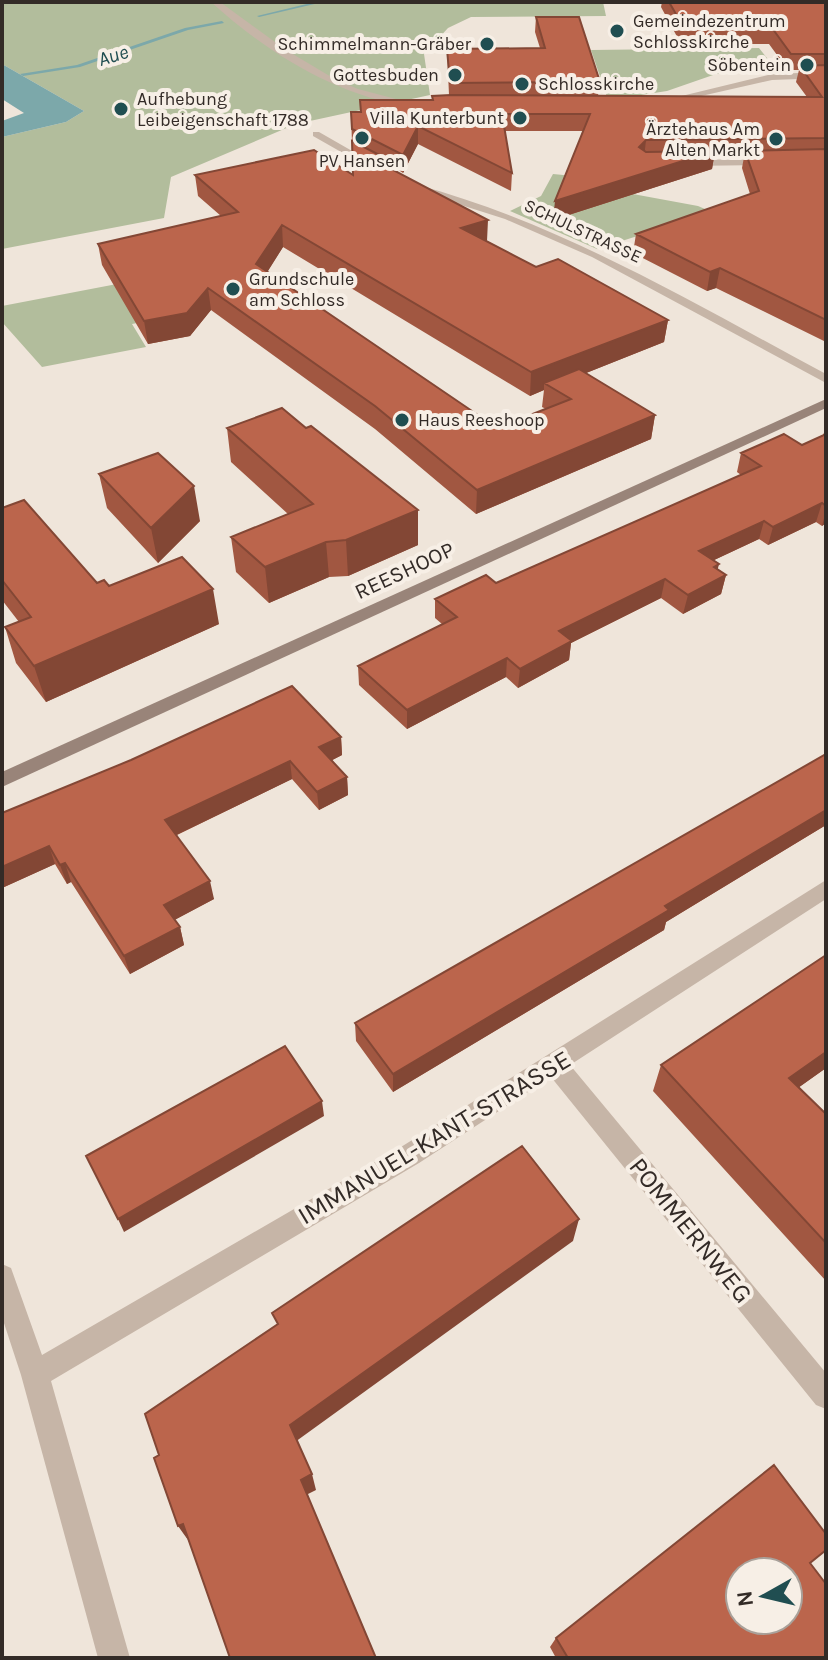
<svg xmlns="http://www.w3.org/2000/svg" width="828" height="1660" font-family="Karla,sans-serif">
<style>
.green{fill:#b2bd9c}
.water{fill:#7ca8aa}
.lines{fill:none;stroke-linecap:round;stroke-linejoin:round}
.stream{fill:#7ca8aa;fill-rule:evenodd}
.street{fill:#c6b5a7;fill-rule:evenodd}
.secondary{fill:#998479;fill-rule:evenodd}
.wall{fill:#a15741;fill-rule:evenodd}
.shaded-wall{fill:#834735}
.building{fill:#bb654c;stroke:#834735;stroke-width:2;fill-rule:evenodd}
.poi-dot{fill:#204e51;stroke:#f7efe6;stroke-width:3}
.labels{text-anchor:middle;stroke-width:8;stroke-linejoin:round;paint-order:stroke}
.far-poi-label{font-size:18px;fill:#332b27;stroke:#f7efe6;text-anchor:start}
.far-street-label{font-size:18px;fill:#332b27;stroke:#f7efe6}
.far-water-label{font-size:20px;font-style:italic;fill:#204e51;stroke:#f7efe6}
.street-label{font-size:22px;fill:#332b27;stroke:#f7efe6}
.near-street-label{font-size:26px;fill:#332b27;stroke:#f7efe6}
</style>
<rect width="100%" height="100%" fill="#efe5da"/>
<path class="green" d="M2,2H603L606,16L471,17L448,28L424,54L430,95L296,124L171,177L164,218L2,249V137L66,122L84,111L2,64Z
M759,48L774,67L716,74L667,91L608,100L591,50Z
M553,174L625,181L622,192L698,206L712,212L597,249L510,211L541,196Z
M211,266L264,299L132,324L146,347L42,367L2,322V306Z"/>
<path class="water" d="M2,64L84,111L66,122L2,137V121L24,113L2,99Z"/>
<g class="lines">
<path class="stream" d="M315,2H323L259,17L257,16Z
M222,21L224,23L188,30L80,67L23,76L20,74L77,65L185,28Z"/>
<path class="street" d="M211,2H220L286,50L333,78L358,89L415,104L410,107C335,95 267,53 211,2Z
M826,72V78L772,80L666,104L661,101L772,74Z
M313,132H319L380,167L371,169L313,136Z
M826,158V164L686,166L681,163L686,160Z
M418,185C564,225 693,303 826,374V383L592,257L505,219L414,190L413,188Z
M826,880V899L570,1065L826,1373V1409L816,1405L551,1077L419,1163L51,1381L130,1658H98L21,1375L2,1317V1264L11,1268L42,1355L401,1147Z"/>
<path class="secondary" d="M826,399V408L2,787V772Z"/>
</g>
<path class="wall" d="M662,2H826V342L716,288L707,291L633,253L636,234L750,194L742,168L744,157H714L712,169L553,220L583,131H505L512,173L511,191L418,144L403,173L397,169V171L487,241L536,267L668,320L664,342L586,373L655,415L651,439L476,514L375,429L211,310L190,336L148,344L102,265L98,244L221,216L198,196L195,175H353L351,112H360L432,100L449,95L447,49L540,48L535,32L536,17L600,82L598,96L807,97L796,82L799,70H788L769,44H681L661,7ZM283,247L530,396L544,390L542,407L546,409L497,428L267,272Z
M227,428L418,545L348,576L329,577L269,603L236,572L231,537L288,514L231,462Z
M826,428V523L822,526L816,522L768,545L759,539L714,560L718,569L726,575L721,594L683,614L661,598L571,643L569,660L518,688L506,677L407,729L359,685L358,666L442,624L435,618V599L496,583L741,475L737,472L741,453L802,445L823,435Z
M99,474L200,521L158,563L107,508Z
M2,508L97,583L219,624L46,702L16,663L5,627L19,622L2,600Z
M341,737L342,755L332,760L347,777L348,795L319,810L292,779L177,835L214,899L174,920L180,927L184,945L130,974L71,882L67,884L55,864L2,888V813Z
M826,754V825L666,922L664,930L393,1092L356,1041L355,1023Z
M826,955V1068L799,1087L826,1114V1281L653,1091L661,1065Z
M810,1563L826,1658H556L550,1647L556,1638Z"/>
<path class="shaded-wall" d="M418,126V144L403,173V155Z
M646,140L644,158L639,147Z
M715,151L712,169L553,220L555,201Z
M488,220L487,241L461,228Z
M282,225L283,247L258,287L256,264Z
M720,268L716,288L707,291L710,272Z
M208,288L211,310L190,336L148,344L144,321Z
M668,320L664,342L551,387L544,383V390L530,396L531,372Z
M655,415L651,439L476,514L477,490Z
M194,486L200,521L158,563L151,528Z
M822,503L816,522L768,545L773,527Z
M418,510V545L348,576L346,540Z
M826,511V523L822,526Z
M764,521L759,539L695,569L699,551Z
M326,542L329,577L269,603L265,567Z
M719,564L715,580L726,575L721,594L683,614L688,595L714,567Z
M665,579L661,598L571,643L569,660L518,688L520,669L559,631Z
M213,589L219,624L46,702L34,666Z
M507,658L506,677L407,729V710Z
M341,737L342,755L321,766L319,747Z
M290,761L292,779L170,838L165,820Z
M347,777L348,795L319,810L317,792Z
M826,810V825L666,922L664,930L393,1092V1074L665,906Z
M49,846L55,864L2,888V867Z
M65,863L71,882L67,884L60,865Z
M210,881L214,899L169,923L164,905Z
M180,927L184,945L130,974L124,956Z
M826,1052V1068L777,1103L789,1078Z
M322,1101L324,1116L124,1232L118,1219Z
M579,1219L573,1241L295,1442L290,1425Z
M312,1474L316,1490L306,1495L301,1480Z
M183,1524L188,1540L178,1526Z"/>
<path class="building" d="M669,2H826V54H791L772,28H684Z
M536,17H579L600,82L450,83L447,49L545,48Z
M826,65V138L646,140L639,147L646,152L715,151L555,201L590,114H502L512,173L418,126L403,155L352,129L351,112H361L360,100H433L432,96L451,95L822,97L800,66Z
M352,141L397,164L393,170L488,220L461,228L536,267L558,259L668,320L531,372L282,225L256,264L497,428L571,399L544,383L579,369L655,415L477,490L375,406L208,288L187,313L144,321L98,244L238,212L195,175L314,150L353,175Z
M826,149V320L720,268L710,272L636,234L759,191L745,151Z
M282,408L306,428L311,426L418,510L346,540L326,542L265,567L231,537L313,504L227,428Z
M784,434L802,445L826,434V506L822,503L773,527L764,521L699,551L719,564L714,567L726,575L688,595L665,579L559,631L572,641L520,669L507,658L407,710L358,666L457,617L435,599L486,575L496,583L761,466L741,453Z
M158,453L194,486L151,528L99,474Z
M24,500L97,583L104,580L109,586L182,557L213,589L34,666L5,627L31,617L2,580V508Z
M292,686L341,737L319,747L347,777L317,792L290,761L165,820L210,881L164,905L180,927L124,956L65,863L60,865L49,846L2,867V813L131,760Z
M826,754V810L665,906L669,910L393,1074L355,1023Z
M826,955V1052L789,1078L826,1114V1243L661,1065Z
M285,1046L322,1101L118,1219L86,1156Z
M522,1146L579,1219L290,1425L312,1474L301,1480L376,1658H230L183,1524L178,1526L154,1458L159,1455L145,1414L278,1324L272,1313Z
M774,1465L826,1534V1550L810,1563L826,1584V1658H568L556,1638ZM740,1572H788V1620H740Z"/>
<g class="poi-dot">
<circle cx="617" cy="31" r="8"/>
<circle cx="487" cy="44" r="8"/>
<circle cx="807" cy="65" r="8"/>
<circle cx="455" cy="75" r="8"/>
<circle cx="522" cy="84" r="8"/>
<circle cx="121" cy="109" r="8"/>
<circle cx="520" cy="118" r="8"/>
<circle cx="362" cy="138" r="8"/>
<circle cx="776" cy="139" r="8"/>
<circle cx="233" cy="289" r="8"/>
<circle cx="402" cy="420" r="8"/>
</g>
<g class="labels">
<g class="far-poi-label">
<text x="633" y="27">Gemeindezentrum<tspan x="633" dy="21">Schlosskirche</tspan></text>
<text x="471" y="50" text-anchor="end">Schimmelmann-Gräber</text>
<text x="791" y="71" text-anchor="end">Söbentein</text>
<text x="439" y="81" text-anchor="end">Gottesbuden</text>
<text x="538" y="90">Schlosskirche</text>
<text x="137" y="105">Aufhebung<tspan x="137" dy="21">Leibeigenschaft 1788</tspan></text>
<text x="504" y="124" text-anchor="end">Villa Kunterbunt</text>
<text x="760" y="135" text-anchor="end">Ärztehaus Am<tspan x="760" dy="21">Alten Markt</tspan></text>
<text x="362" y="167" text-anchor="middle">PV Hansen</text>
<text x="249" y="285">Grundschule<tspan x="249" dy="21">am Schloss</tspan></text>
<text x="418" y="426">Haus Reeshoop</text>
</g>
<g class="far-street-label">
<text transform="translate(583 231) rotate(25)" y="6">SCHULSTRASSE</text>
</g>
<g class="far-water-label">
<text transform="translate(113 55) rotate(-17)" y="7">Aue</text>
</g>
<g class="street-label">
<text transform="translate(404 570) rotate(-25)" y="8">REESHOOP</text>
</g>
<g class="near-street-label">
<text transform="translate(434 1137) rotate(-31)" y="9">IMMANUEL-KANT-STRASSE</text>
<text transform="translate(691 1230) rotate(51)" y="9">POMMERNWEG</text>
</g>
</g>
<rect width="828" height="1660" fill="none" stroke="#332b27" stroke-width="8"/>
<g transform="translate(764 1596) rotate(262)"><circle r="38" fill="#f7efe6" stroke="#a9a19a" stroke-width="2"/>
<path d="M0-6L14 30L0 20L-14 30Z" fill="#204e51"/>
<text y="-12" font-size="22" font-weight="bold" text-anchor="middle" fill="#332b27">N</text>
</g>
</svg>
